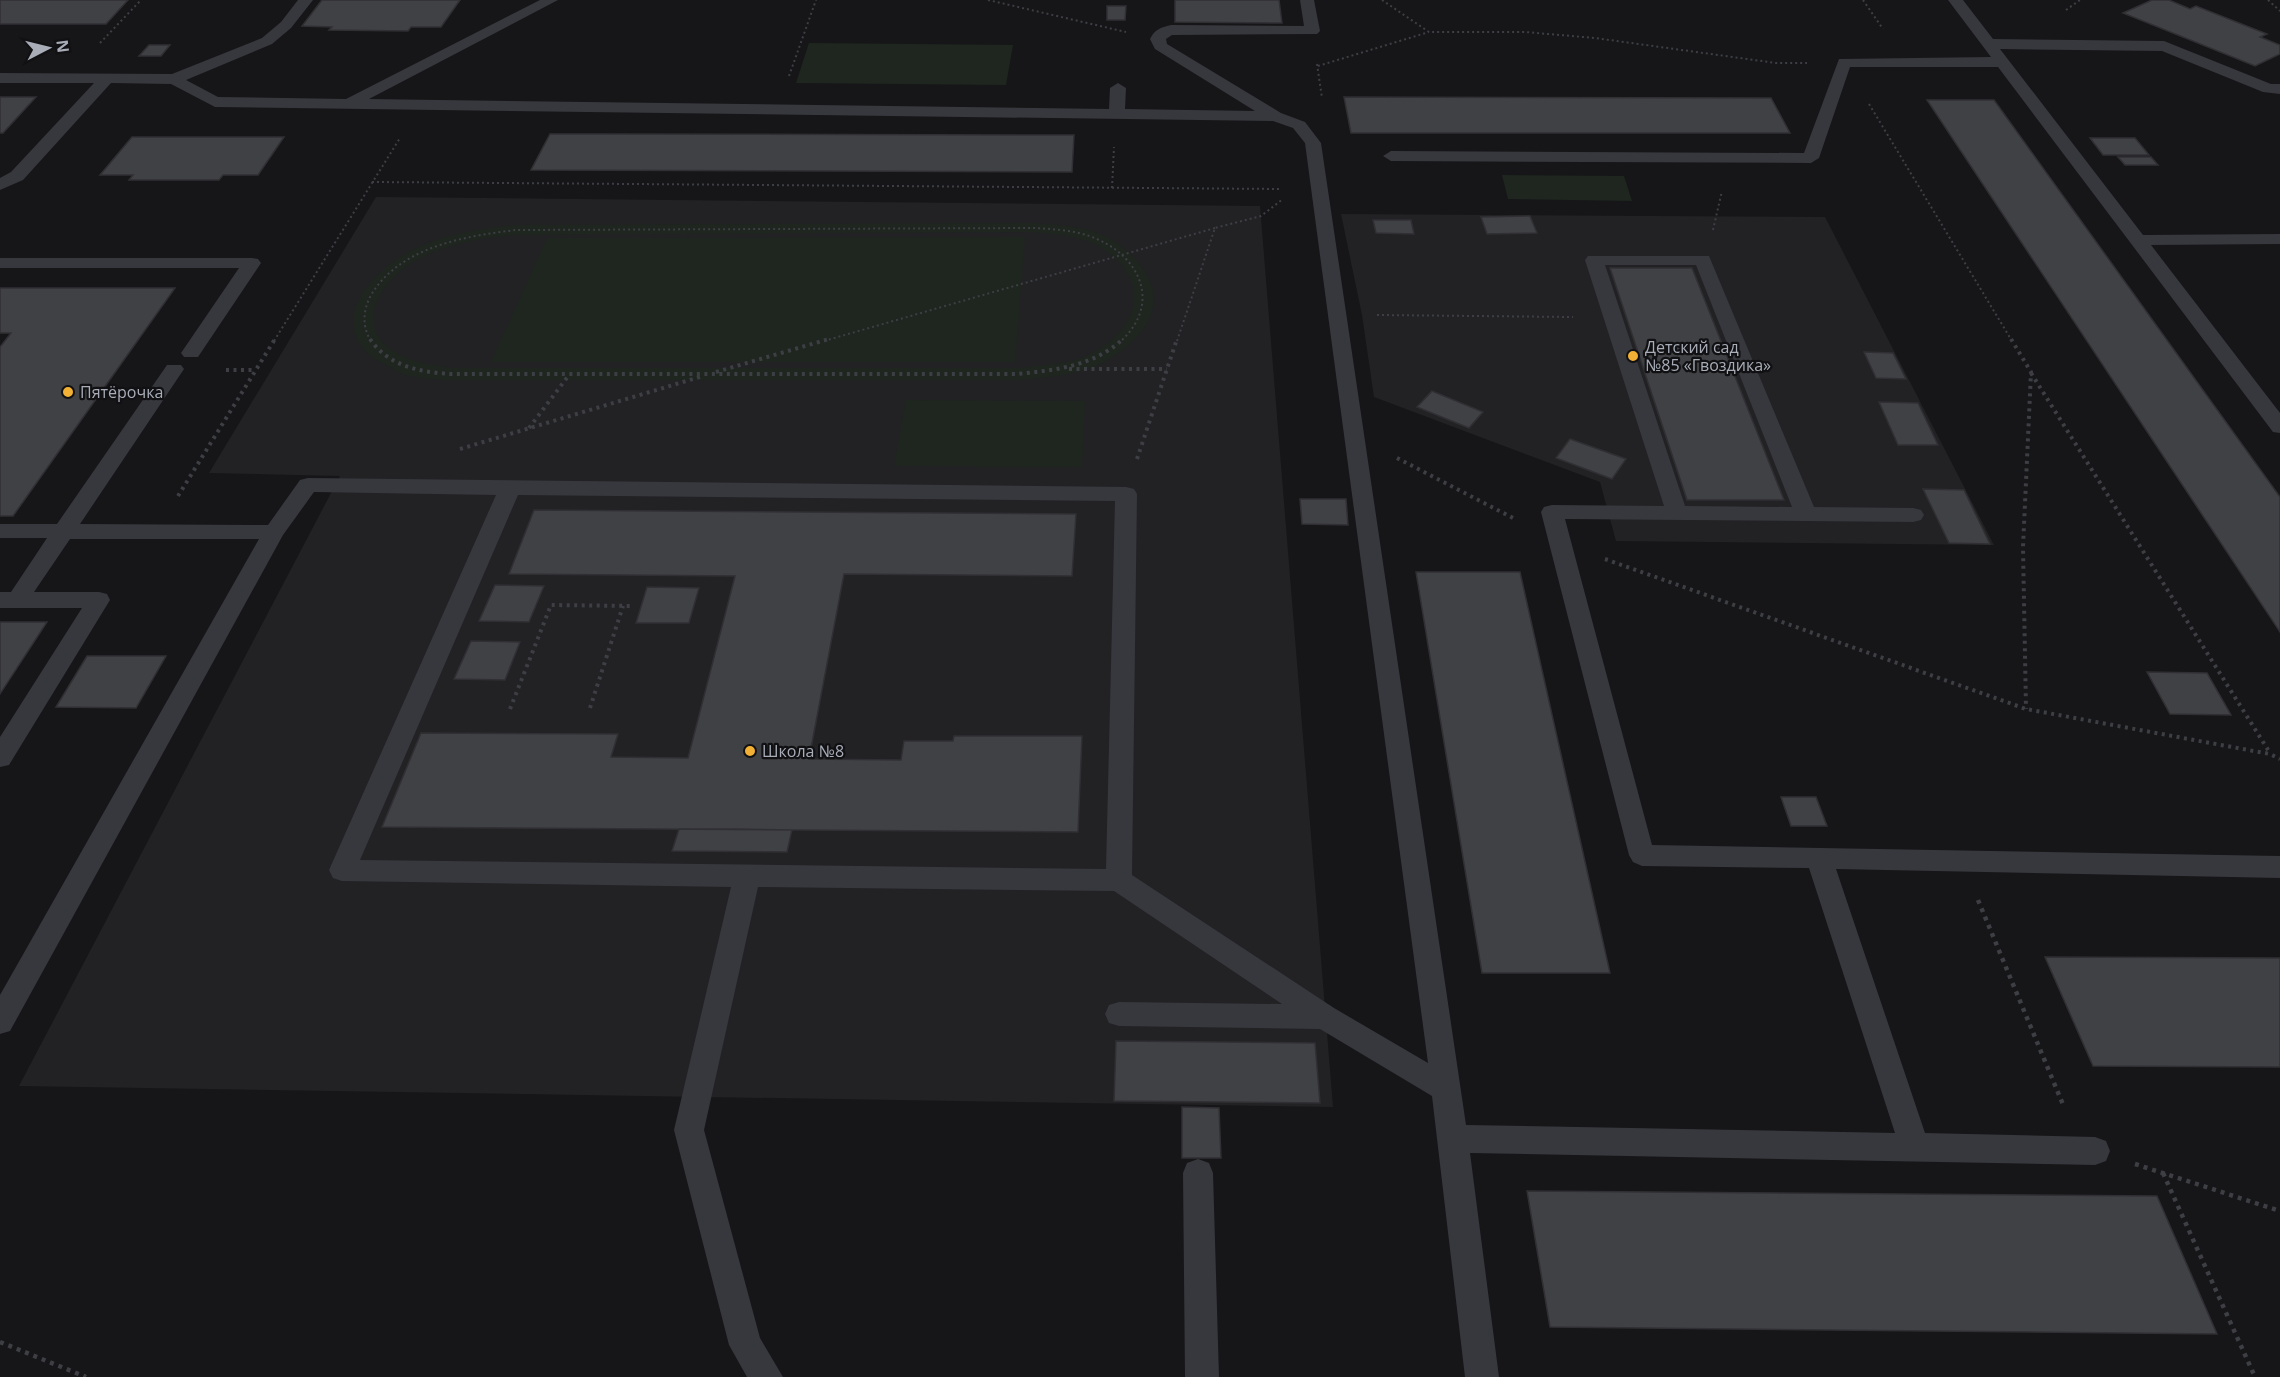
<svg xmlns="http://www.w3.org/2000/svg" width="2280" height="1377" font-family="'Open Sans',sans-serif">
<style>
.built{fill:#222225}
.green{fill:#1e261f;fill-rule:evenodd}
.building{fill:#404145;stroke:#303034;stroke-width:1.5}
.lines{fill:none;stroke-linecap:round;stroke-linejoin:round}
.path-far2{stroke:#3d3f44;stroke-width:2;stroke-dasharray:2 3;stroke-linecap:butt}
.path-far1{stroke:#3d3f44;stroke-width:4;stroke-dasharray:3 4.5;stroke-linecap:butt}
.path{stroke:#3d3f44;stroke-width:4.5;stroke-dasharray:4 5;stroke-linecap:butt}
.lane{fill:#37383d;fill-rule:evenodd}
.poi-dot{fill:#f2b134;stroke:#111113;stroke-width:2}
.labels{text-anchor:middle;stroke-width:4.5;stroke-linejoin:round;paint-order:stroke}
.poi-label{font-size:16px;fill:#a8adb8;stroke:#111113;text-anchor:start}
</style>
<rect width="100%" height="100%" fill="#161618"/>
<path class="built" d="M376,197L1260,206L1333,1107L19,1086L340,476L209,473Z
M1341,214L1825,217L1994,545L1616,541L1600,482L1374,397L1362,315Z"/>
<path class="green" d="M809,43L1013,45L1006,85L796,83Z
M1502,175L1624,176L1632,201L1508,199Z
M1033,223C1057,225 1083,226 1105,236C1117,242 1129,252 1137,261C1174,302 1144,340 1104,362C1078,376 1047,377 1019,380H445C433,379 421,378 409,376C400,374 392,368 384,364C327,335 359,283 399,258C435,235 477,229 518,225ZM1031,232C1052,234 1075,235 1094,244C1151,273 1145,327 1090,354C1068,365 1043,365 1019,368H454C432,365 412,363 393,351C353,324 381,282 412,263C443,245 478,238 513,235Z
M1025,237L1015,362H491L547,238Z
M906,400L1085,401L1082,467L894,466Z"/>
<path class="building" d="M0,0H128L106,24H0Z
M322,0H460L441,27H411L408,31L329,30L332,27L302,26Z
M1175,0H1279L1282,23L1175,22Z
M2152,0H2169L2190,9L2196,6L2267,34L2260,37L2280,45V54L2255,66L2123,13Z
M1107,6H1126L1125,20H1107Z
M149,45H170L161,56H139Z
M0,97H36L3,133H0Z
M1344,97L1771,98L1790,133H1351Z
M1927,100H1994L2280,497V632Z
M550,134H604L1074,135L1072,172L531,170Z
M132,137H284L258,175H223L219,180H129L133,175H100Z
M2090,138H2135L2149,155H2103Z
M2118,157H2151L2158,165H2125Z
M1530,216L1537,233L1487,234L1481,217Z
M1373,220H1411L1414,234L1376,233Z
M1610,268H1692L1784,500H1687Z
M0,288H175L13,516H0V347L11,333H0Z
M1864,352L1893,353L1906,379L1876,378Z
M1432,391L1483,412L1469,428L1417,407Z
M1879,402L1918,403L1938,445H1898Z
M1570,439L1626,459L1612,479L1556,458Z
M1923,489L1964,490L1990,544L1949,543Z
M1300,499H1346L1348,525L1302,524Z
M534,510L1076,514L1072,576L844,574L809,759L901,760L904,741H953L954,736H1082L1078,832L382,827L421,733L618,734L611,757L688,758L735,576L509,574Z
M1416,572H1520L1610,973H1482Z
M495,585L544,586L529,622L479,621Z
M647,587L699,588L689,623H636Z
M0,622H47L0,694Z
M471,641L520,642L505,680L454,679Z
M87,656H166L136,708L56,707Z
M2147,672L2207,673L2231,715L2170,714Z
M1781,797H1816L1827,826H1791Z
M679,829H735L792,830L787,852L672,851Z
M2045,957L2280,958V1067L2093,1066Z
M1116,1041L1315,1043L1320,1103L1114,1101Z
M1182,1107L1219,1108L1221,1158H1182Z
M1527,1191L2157,1196L2217,1334L1550,1327Z"/>
<g class="lines">
<path class="path-far2" d="M988,0L1126,32
M1382,0L1429,32H1525L1595,38L1776,63H1807
M1863,0L1883,29
M2268,0L2280,11
M2066,10L2080,0
M100,43L141,0
M1317,64L1322,98
M1318,66L1429,32
M789,76L816,0
M1869,104L2012,341
M372,182L1281,189
M1112,188L1114,147
M1713,230L1722,191
M1377,315L1573,317
M274,341L400,138
M371,341C362,327 363,311 370,297C398,247 465,236 516,230L1033,228C1053,229 1074,230 1092,237C1140,255 1162,303 1121,341
M824,341L1215,228
M1177,341L1215,228L1261,216L1283,199"/>
<path class="path-far1" d="M370,339C388,366 420,372 450,374H1018C1056,370 1094,366 1123,339
M2011,339L2031,372L2023,547L2026,709
M1069,369H1167
M226,370H256
M716,372L829,339
M2031,373L2270,753
M529,428L569,375
M460,449L703,376
M1397,458L1513,518
M1137,459L1177,339
M178,496L275,339
M1605,559L2026,709L2270,754L2280,759
M590,708L623,606
M510,709L551,605L633,606"/>
<path class="path" d="M1978,900L2064,1107
M2135,1164L2280,1211
M2163,1173L2255,1377
M0,1342L86,1377"/>
<path class="lane" d="M298,0H313L291,28L272,44L186,80L218,97L346,99L540,0H558L369,99L1109,109L1110,88L1118,83L1126,88L1125,109L1255,111L1155,49L1150,39C1155,29 1160,28 1171,25L1304,26L1300,0H1314L1320,31L1317,34L1172,35L1166,39L1167,44L1281,113L1305,122L1321,143L1466,1125L1895,1133L1809,868L1642,866L1633,862L1629,855L1541,512L1544,507L1552,505L1664,506L1585,260L1588,256H1709L1814,507L1913,508L1921,510L1924,515L1921,520L1913,522L1565,519L1652,845L2280,856V878L1836,869L1925,1133L2095,1137L2106,1141L2110,1151L2106,1161L2095,1165L1470,1153L1499,1377H1465L1432,1096L1320,1029L1119,1026L1109,1023L1105,1014L1109,1005L1119,1002L1282,1004L1114,891L758,887L704,1130L760,1338L783,1377H747L729,1345L674,1130L731,887L342,881L333,878L329,870L496,495L314,492L283,535L10,1031L0,1034V995L259,539H70L34,592H99L107,594L110,600L9,765L0,767V737L82,608H0V592H11L47,538H0V524H57L167,365H181L184,369L80,524L268,525L300,480L308,478L1126,487L1134,489L1137,494L1132,875L1334,1008L1428,1063L1305,143L1293,128L1273,121L215,107L171,84L111,83L23,180L0,190V178L11,172L94,83H0V73L172,74L262,38L281,22ZM1605,265H1696L1792,507L1685,506ZM518,495L1115,501L1106,869L360,860Z
M1948,0H1963L1993,39L2164,41L2271,84H2280V94L2263,92L2162,51L2000,49L2143,235L2280,234V244L2151,245L2280,413V433L2273,432L1998,67H1850L1819,158L1811,163L1391,161L1383,156L1391,151L1804,153L1839,59L1991,57Z
M0,258H252L258,259L261,263L198,357H184L181,353L239,268H0Z
M1198,1159L1209,1163L1213,1173L1219,1377H1185L1183,1173L1187,1163Z"/>
</g>
<g class="poi-dot">
<circle cx="1633" cy="356" r="6"/>
<circle cx="68" cy="392" r="6"/>
<circle cx="750" cy="751" r="6"/>
</g>
<g class="labels">
<g class="poi-label">
<text x="1645" y="353">Детский сад<tspan x="1645" dy="18">№85 «Гвоздика»</tspan></text>
<text x="80" y="398">Пятёрочка</text>
<text x="762" y="757">Школа №8</text>
</g>
</g>
<g transform="translate(48 48) rotate(83)" stroke="#111113" stroke-width="4.5" paint-order="stroke">
<path d="M0-4.5L10 22L0 15L-10 22Z" fill="#a8adb8"/>
<text y="-9" font-size="16" font-weight="bold" text-anchor="middle" fill="#a8adb8">N</text>
</g>
</svg>
